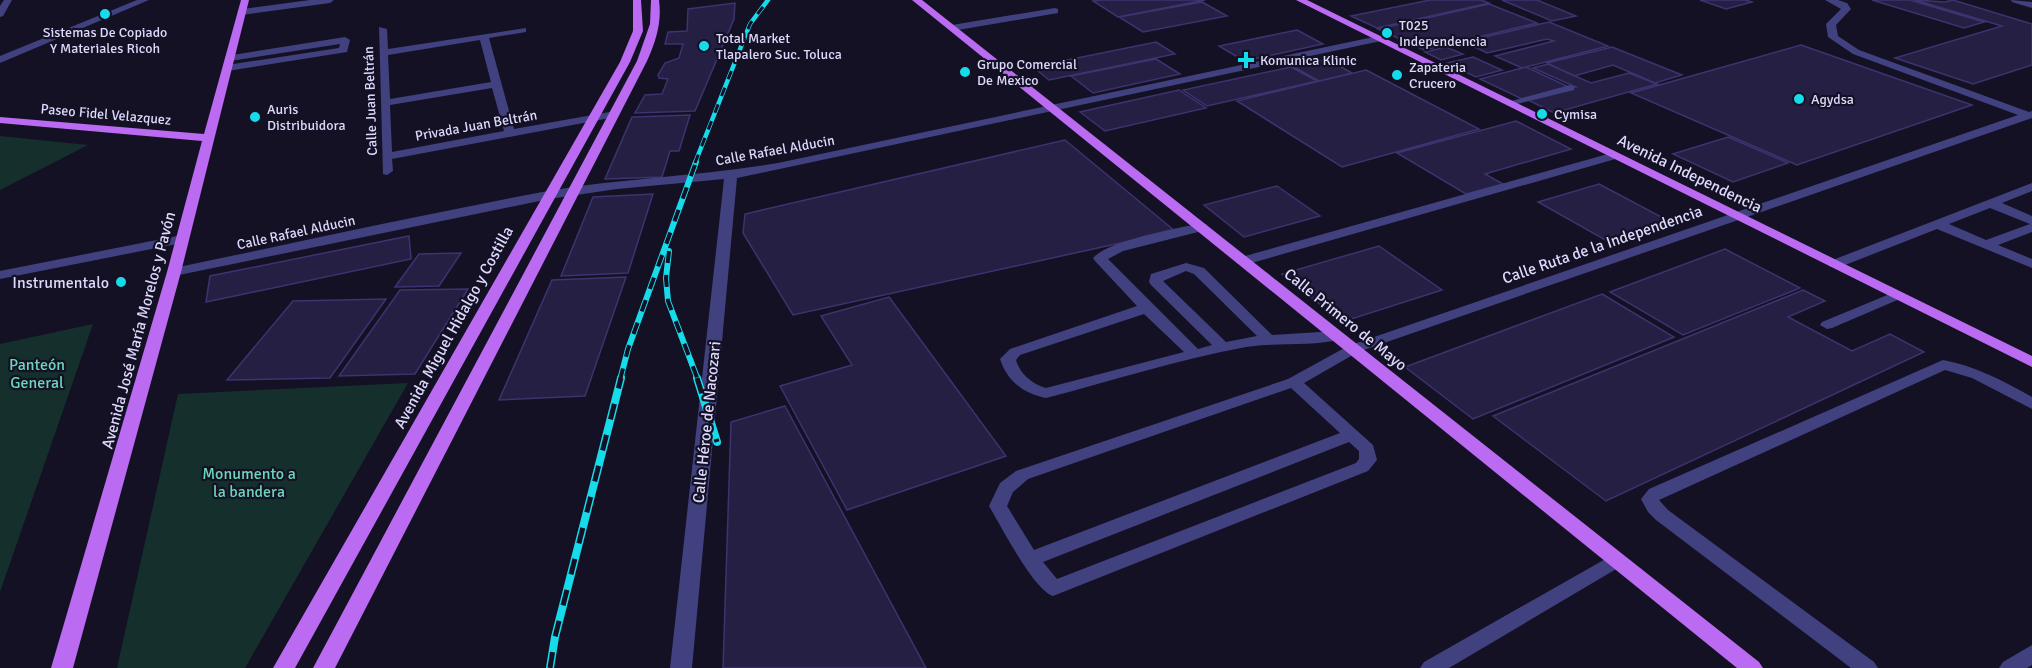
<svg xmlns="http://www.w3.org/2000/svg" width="2032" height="668" font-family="Signika,sans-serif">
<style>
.green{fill:#152f2d}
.building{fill:#261f44;stroke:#3d336e;stroke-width:1.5}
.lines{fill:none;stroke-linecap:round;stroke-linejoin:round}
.minor{fill:#414180;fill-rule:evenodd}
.major{fill:#bb6af2;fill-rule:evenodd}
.rail-far2-casing{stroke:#16dbea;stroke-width:4.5}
.rail-far1-casing{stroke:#16dbea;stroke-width:6}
.rail-casing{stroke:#16dbea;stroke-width:8}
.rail-far2{stroke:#141125;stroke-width:3;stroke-dasharray:9;stroke-linecap:butt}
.rail-far1{stroke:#141125;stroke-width:4;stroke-dasharray:12;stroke-linecap:butt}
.rail{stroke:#141125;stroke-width:5;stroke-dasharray:16;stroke-linecap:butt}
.poi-dot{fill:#16dbea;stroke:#141125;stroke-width:2}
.labels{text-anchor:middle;stroke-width:4.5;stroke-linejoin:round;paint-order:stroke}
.far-poi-label{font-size:14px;fill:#dcd9fc;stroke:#141125;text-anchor:start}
.far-street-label{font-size:14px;fill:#dcd9fc;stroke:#141125}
.street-label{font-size:16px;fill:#dcd9fc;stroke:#141125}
.poi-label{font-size:16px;fill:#dcd9fc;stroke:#141125;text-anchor:end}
.park-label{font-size:16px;fill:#6bd6b8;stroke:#141125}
</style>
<rect width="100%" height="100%" fill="#141125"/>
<path class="green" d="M0,136L88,145L0,190Z
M93,324L0,592V344Z
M408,383L245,668H117L178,394Z"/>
<path class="building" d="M1101,0H1205L1118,17L1093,1Z
M1430,0H1481L1489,3L1377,28L1351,16Z
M1502,0H1537L1576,16L1552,21Z
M1700,0H1745L1752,2L1726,9Z
M1872,0H1910L1984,22L1964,28Z
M1915,0L1945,2L1953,0L2032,24V65L1973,84L1895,58L2002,26Z
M1202,2L1227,16L1143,32L1119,17Z
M735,3L734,19L695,111L635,113L645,95L662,94L668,79L659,78L658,75L665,63L679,58L683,44H665L668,32L687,31L688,9Z
M1489,4L1537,23L1424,50L1378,29Z
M1549,22L1608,46L1522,68L1495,56L1554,41L1547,39L1487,53L1464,42Z
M1297,30L1323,44L1244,61L1219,46Z
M1156,42L1175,54L1049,80L1033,67Z
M1801,45L1972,105L1797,165L1631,93Z
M1446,47L1463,54L1441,60L1425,52Z
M1612,47L1682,75L1655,83L1613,65L1574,76L1547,63Z
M1473,57L1502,70L1476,77L1447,63Z
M1156,59L1180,74L1093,93L1071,76Z
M1327,59L1352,73L1319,81L1294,67Z
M1548,64L1591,83L1629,73L1657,84L1554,113L1528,100L1576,87L1533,68Z
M1291,67L1317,81L1207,106L1183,90Z
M1526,67L1569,87L1522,99L1480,79Z
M1366,70L1479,129L1342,167L1237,101Z
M1179,90L1206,108L1105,131L1080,112Z
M690,115L679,151H670L662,177L605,179L632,117Z
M1516,121L1571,149L1485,174L1503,184L1466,194L1397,153Z
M1728,137L1788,163L1733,182L1673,154Z
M1065,140L1175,231L793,315L743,233L745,214Z
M1599,184L1669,221L1607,241L1538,202Z
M1277,186L1320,216L1244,237L1204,205Z
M653,194L628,273L561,276L593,197Z
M409,236L411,259L206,302L210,276Z
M1379,246L1442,290L1342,322L1282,274Z
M1725,249L1800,288L1683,335L1610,292Z
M461,253L439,286L395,287L419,254Z
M626,277L585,396L499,400L552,280Z
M468,289L415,374L339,376L400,290Z
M1803,290L1825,301L1788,317L1852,351L1890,334L1924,352L1606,501L1493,416Z
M1602,294L1674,337L1473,419L1405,367Z
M889,297L1006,456L847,510L780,386L852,365L821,316Z
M386,299L330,378L227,380L293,301Z
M785,406L926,668H723L731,422Z"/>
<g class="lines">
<path class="minor" d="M4,0H12L3,16L0,17V6Z
M137,0H149L0,63V56Z
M310,0H334L330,3L242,15L237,12L242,9Z
M1825,0H1838L1847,3L1851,9L1836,25L1838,36L1859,50L2029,112L2032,111V118L1358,352L1304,383L1373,445L1377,460L1368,471L1053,596C1033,589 1001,526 989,506L1000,483L1016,471L1288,379L1348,346L2018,115L1853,54L1828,37L1826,24L1841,9ZM1291,388L1340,433L1034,550L1007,506L1013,492L1028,479ZM1349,442L1359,451V459L1356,463L1057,579L1043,562Z
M2011,0L2032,2V8L2012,2Z
M1055,8L1058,9V13L952,31L947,28L952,25Z
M379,27L387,29L388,49L526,28V32L489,38L514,129L615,111L620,114L615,117L392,159L393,171L387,175L383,174ZM480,40L491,82L390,99L388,55ZM492,88L504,131L392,152L390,105Z
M1378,36L1383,39L1381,41L737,178L692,668H670L724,179L617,189L549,199L174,276L167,272L174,268C299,242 423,214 548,191C624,178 702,176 778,163Z
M345,37L350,40L347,52L227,71L222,68L227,65L339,48L340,44L230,61L225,58L226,56Z
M1570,85L1574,86V90L1509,106L1504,103Z
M1615,152L1621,156L1619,158L1248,264H1238L1236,261L1238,258Z
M2032,183V191L2002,203L2032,216V232L1998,245L2032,259V268L1937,229L1840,267H1830L1828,264L1830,261ZM1990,208L2030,224L1986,240L1949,224Z
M1201,223L1206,224L1208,227L1206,230L1123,251L1108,259L1198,349L1212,345L1151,285L1149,282L1151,274L1186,263L1204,268L1272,335L1337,331L1345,336L1342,339C1311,347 1278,342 1246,347C1179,359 1112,381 1046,398C1024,394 1007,381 1000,359L1010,349L1137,306L1095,261L1093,258C1109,240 1176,229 1201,223ZM1186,271L1194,274L1257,336L1226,342L1163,281ZM1144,314L1184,352L1046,388C1032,384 1020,374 1016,360L1020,355Z
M182,235L187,236L189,239L187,242L0,279V271Z
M1897,291L1904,295L1902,298L1832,328L1827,329L1820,325L1822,322Z
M1943,360C1976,366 2003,381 2032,397V409L1972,378L1945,370L1659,500L1668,510L1874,662L1878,668H1851L1656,520L1648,512L1641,499L1649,489Z
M1616,553L1623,555L1626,560L1623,565L1449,668H1420L1424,662Z
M2032,645V665L2027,668H1999L2003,662Z"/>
<path class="major" d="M241,0H249L181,272L73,668H51L167,272L202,141L0,123V117L204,134Z
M633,0H641L643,31L630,62L295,668H273L620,62L633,31Z
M651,0H659C662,22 656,41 647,61L335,668H313L637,61L650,24Z
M912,0H922L1759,662L1763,668H1737Z
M1296,0H1307L2032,356V367Z"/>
<defs>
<path id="rail-far2" d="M695,163L750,24L768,0"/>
<path id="rail-far1" d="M669,251L666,278L668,301L698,380
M620,380L628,349L696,162"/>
<path id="rail" d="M697,378L717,442
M550,668L555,637L621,378"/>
</defs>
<use href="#rail-far2" class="rail-far2-casing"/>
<use href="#rail-far1" class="rail-far1-casing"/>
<use href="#rail" class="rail-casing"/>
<use href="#rail-far2" class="rail-far2"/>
<use href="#rail-far1" class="rail-far1"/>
<use href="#rail" class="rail"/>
</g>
<g class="poi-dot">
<circle cx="105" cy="14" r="6"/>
<circle cx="1387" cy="33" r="6"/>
<circle cx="704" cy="46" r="6"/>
<path d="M1243 51h6v6h6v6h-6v6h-6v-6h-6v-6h6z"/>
<circle cx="965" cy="72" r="6"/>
<circle cx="1397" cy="75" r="6"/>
<circle cx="1799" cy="99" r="6"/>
<circle cx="1542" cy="114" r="6"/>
<circle cx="255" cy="117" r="6"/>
<circle cx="121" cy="282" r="6"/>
</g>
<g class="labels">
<g class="far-poi-label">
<text x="1399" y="30">T025<tspan x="1399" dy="16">Independencia</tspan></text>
<text x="105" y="37" text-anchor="middle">Sistemas De Copiado<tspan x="105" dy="16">Y Materiales Ricoh</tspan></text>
<text x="716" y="43">Total Market<tspan x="716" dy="16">Tlapalero Suc. Toluca</tspan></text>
<text x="1260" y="65">Komunica Klinic</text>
<text x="977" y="69">Grupo Comercial<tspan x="977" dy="16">De Mexico</tspan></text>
<text x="1409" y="72">Zapateria<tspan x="1409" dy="16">Crucero</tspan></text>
<text x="1811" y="104">Agydsa</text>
<text x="267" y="114">Auris<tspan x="267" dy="16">Distribuidora</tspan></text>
<text x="1554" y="119">Cymisa</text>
</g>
<g class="far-street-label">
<text transform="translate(370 101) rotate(-92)" y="5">Calle Juan Beltrán</text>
<text transform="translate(106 114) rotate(5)" y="5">Paseo Fidel Velazquez</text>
<text transform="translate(476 125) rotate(-10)" y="5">Privada Juan Beltrán</text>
<text transform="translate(775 150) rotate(-10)" y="5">Calle Rafael Alducin</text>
<text transform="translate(296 232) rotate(-12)" y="5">Calle Rafael Alducin</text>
</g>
<g class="street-label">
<text transform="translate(1690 173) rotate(26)" y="6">Avenida Independencia</text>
<text transform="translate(1602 244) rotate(-19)" y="6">Calle Ruta de la Independencia</text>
<text transform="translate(1346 319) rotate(39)" y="6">Calle Primero de Mayo</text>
<text transform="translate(453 327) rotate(-61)" y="6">Avenida Miguel Hidalgo y Costilla</text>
<text transform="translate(138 330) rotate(-75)" y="6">Avenida José María Morelos y Pavón</text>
<text transform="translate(706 422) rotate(-84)" y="6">Calle Héroe de Nacozari</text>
</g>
<g class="poi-label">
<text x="109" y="288">Instrumentalo</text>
</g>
<g class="park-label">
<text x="37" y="370">Panteón<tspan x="37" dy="18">General</tspan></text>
<text x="249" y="479">Monumento a<tspan x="249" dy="18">la bandera</tspan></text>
</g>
</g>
</svg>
